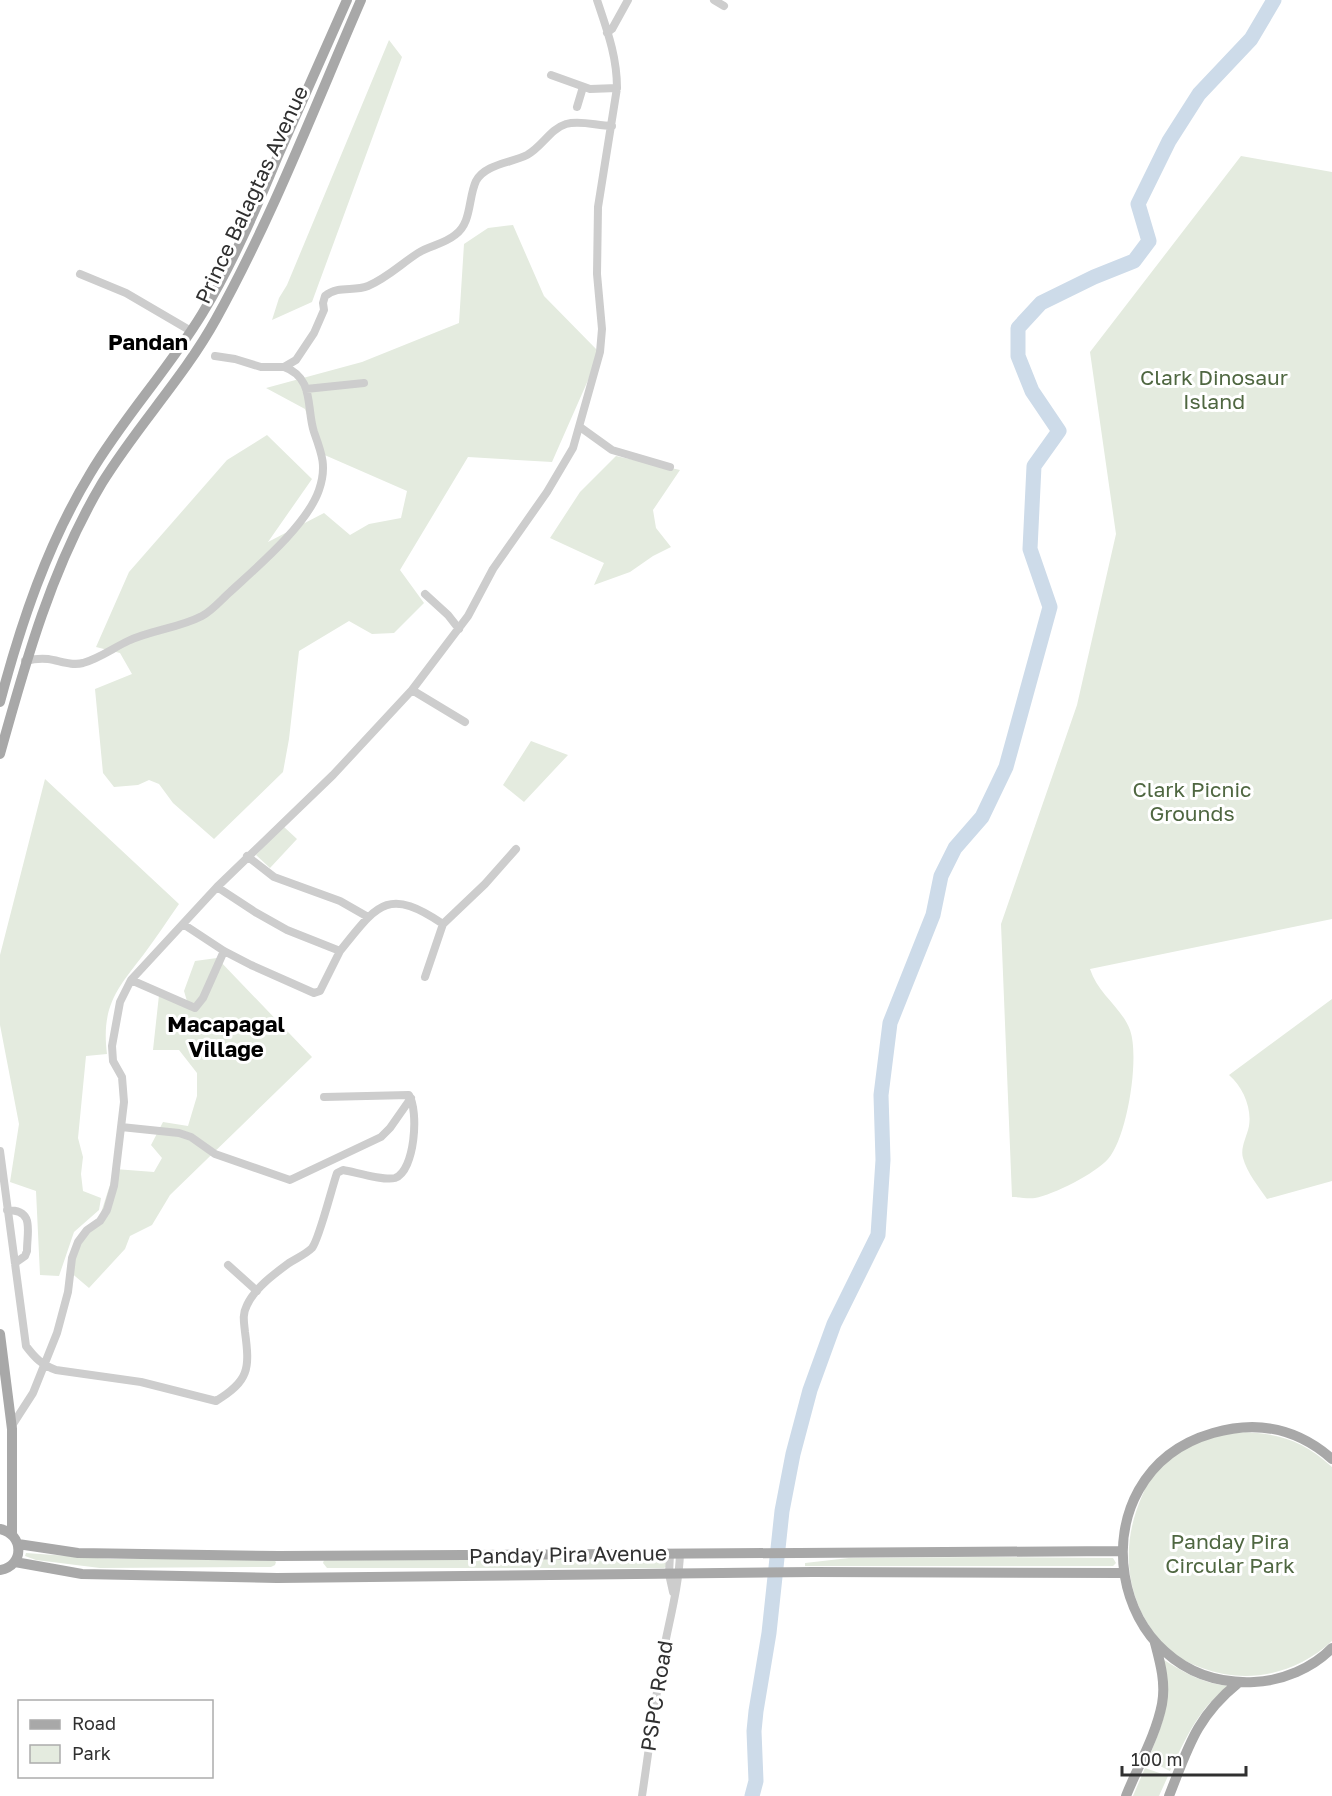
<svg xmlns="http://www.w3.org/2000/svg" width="1332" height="1796" font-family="'Golos Text',sans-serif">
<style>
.green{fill:#e4ebdf}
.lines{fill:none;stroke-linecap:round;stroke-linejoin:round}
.river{stroke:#cddbe9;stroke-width:15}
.minor{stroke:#cdcdcd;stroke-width:8}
.major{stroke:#a8a8a8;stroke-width:10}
.labels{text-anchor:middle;stroke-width:6;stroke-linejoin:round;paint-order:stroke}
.street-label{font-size:21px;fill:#303030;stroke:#fff}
.park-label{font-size:21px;fill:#4f6741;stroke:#fff}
.neighbourhood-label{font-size:22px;font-weight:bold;fill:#000;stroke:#fff}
</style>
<rect width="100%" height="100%" fill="#fff"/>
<path class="green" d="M389,40L402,57L312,302L272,320L279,298L287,285Z
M1241,156L1332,172V919L1090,969C1098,994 1122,1008 1130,1030C1140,1058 1127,1138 1108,1159C1096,1173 1053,1195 1035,1198C1028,1199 1019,1197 1012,1197L1001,924L1077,705L1116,534L1090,352Z
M513,225L544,296L598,351L589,378L552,462L468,457L400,570L424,603L394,633L372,634L349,621L299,651L289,739L283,772L214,839L173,803L159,784L149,780L138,785L114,787L103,773L95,689L132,674L120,653L96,647L129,572L227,460L267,435L312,479L268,542L324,513L350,535L369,524L401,518L407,491L320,453L305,409L266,388L362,362L459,323L464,244L488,228Z
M616,456L680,470L653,510L656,528L671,547L653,556L630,572L594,585L604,563L550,538L580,492Z
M531,741L568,755L524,802L503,785Z
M45,779L179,904C167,921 156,938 144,954C117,989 101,1006 107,1054L86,1056L78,1138L83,1157L81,1174L83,1191L101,1198L99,1210L74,1232L59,1276L40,1275L36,1191L10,1182L19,1124L0,1025V955Z
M283,826L297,839L270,868L256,855Z
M217,958L312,1057L170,1195L152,1225L130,1236L125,1249L89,1288L69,1271L81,1239L100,1216L115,1169L154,1172L162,1158L151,1145L163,1122L188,1126L197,1096V1073L179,1050H153L159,995L189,1008L184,991L195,961Z
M1332,999V1181L1267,1199C1259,1187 1247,1173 1243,1158C1240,1148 1247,1136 1249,1126C1252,1108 1243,1087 1229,1075Z
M1229,1432C1273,1432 1299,1437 1332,1467V1641C1296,1674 1248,1685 1202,1668C1188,1663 1173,1655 1163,1645C1159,1641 1156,1635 1152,1630C1124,1590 1122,1541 1142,1496C1145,1490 1147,1482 1152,1476C1172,1451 1200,1440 1229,1432Z
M26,1553L111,1559H273L276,1562L275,1565L271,1567L100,1568L36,1560L25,1556Z
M985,1557L1113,1558L1116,1563L1113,1566H805V1563L849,1558Z
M665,1559L668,1561L666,1567L664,1568H327L323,1563L324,1560Z
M1164,1660C1185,1673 1204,1684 1229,1686C1199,1707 1186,1738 1170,1771L1148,1760C1164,1720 1172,1704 1164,1660Z
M1145,1768L1168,1776L1159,1796H1133Z"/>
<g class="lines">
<path class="river" d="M752,1796L756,1781L754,1731L756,1711L769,1633L782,1511L793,1454L810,1390L834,1324L878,1235L883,1160L881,1095L890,1023L933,915L941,876L955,848L982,817L1006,767L1050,607L1030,549L1034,466L1059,431L1032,391L1018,356V328L1041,303L1094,277L1134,261L1149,241L1138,204L1169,141L1199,94L1251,39L1274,0"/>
<path class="minor" d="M714,0L724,6
M607,33L612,29L628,0
M551,75L590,89L617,88
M577,107L583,87
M80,274L126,293L191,331
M215,356L235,359L261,367H284L296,360L314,333L324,310L323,303L325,296C339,285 353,292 368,286C387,278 401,264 418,253C429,246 444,244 455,235C472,223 468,198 476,181C485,164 511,163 527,155C542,147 550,129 566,124C581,120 597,126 612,126
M306,389L364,383
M580,427L612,450L670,467
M425,594L448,615L459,629
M25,661C33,659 40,658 48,659C61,661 71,666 83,663C100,658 113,648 128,641C152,630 179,628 202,616C212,611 221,600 230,592C257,567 307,525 319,490C327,467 322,454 314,432C306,408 315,378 284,367
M412,690L465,722
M247,856L274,877L340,901L368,917
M217,887L255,912L287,930L340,951C377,905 387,886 443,924
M183,924L224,951L251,965L314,993L320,991L340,951
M425,977L443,924L485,884L516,849
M131,980L195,1008L203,998L224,951
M121,1127L179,1133L191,1137L215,1154L290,1180L381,1137L390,1128L411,1098
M0,1151L26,1346C35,1358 42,1365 56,1370L141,1382L216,1401C249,1381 250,1369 245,1332C244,1322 242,1315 247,1305C255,1288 274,1274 289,1263C297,1258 306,1254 312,1248C319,1240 332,1187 337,1173L343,1170C355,1172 384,1181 395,1178C415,1171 419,1111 409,1095L324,1097
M7,1210C35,1210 27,1230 27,1251L25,1256L15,1263
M228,1265L257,1291
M12,1429L13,1424L33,1393L57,1333L68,1292L72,1258L78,1242L87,1230L100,1221L107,1210L114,1186L124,1102L122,1077L113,1061L112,1046L120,1002L131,980L217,887L333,775L412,690L468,616L493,569L547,492L573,448L600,352L602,329L597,274L598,207L617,88C617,56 607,30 597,0
M670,1554L669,1574L673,1592
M642,1796C649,1749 655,1701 663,1654C669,1621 679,1587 680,1553"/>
<path class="major" d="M0,702C21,623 47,545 90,474C123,418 168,370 202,314C232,265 255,211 277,158C300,106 323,53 347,0
M0,754C26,660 52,567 102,483C137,426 184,377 216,319C272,218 315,106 361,0
M0,1334L12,1429V1534
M1332,1459C1297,1428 1258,1420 1213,1433C1071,1474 1106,1689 1254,1682C1282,1681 1313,1668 1332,1648
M0,1529C24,1534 25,1566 0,1570
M18,1544L78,1553L279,1556L1122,1551
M15,1562L82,1574L277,1578L813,1572L1123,1573
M1126,1796C1138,1766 1156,1735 1162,1704C1166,1683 1160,1662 1155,1643
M1169,1796C1188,1748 1196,1717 1238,1683"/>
</g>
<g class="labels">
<g class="street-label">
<text transform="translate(252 195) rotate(-65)" y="7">Prince Balagtas Avenue</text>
<text transform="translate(568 1555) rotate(-1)" y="7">Panday Pira Avenue</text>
<text transform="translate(657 1696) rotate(-81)" y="7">PSPC Road</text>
</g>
<g class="park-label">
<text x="1214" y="385">Clark Dinosaur<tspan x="1214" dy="24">Island</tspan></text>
<text x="1192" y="797">Clark Picnic<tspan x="1192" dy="24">Grounds</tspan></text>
<text x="1230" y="1549">Panday Pira<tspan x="1230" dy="24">Circular Park</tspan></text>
</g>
<g class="neighbourhood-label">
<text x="148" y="350">Pandan</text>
<text x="226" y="1032">Macapagal<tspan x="226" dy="25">Village</tspan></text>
</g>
</g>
<rect x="18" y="1700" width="195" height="78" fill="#ffffff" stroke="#acacac" stroke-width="1.5"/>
<rect x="30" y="1720" width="30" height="9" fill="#a8a8a8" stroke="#acacac" stroke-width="1.5"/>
<text x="72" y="1730" font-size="18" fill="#303030">Road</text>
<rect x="30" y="1745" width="30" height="18" fill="#e4ebdf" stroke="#acacac" stroke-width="1.5"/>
<text x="72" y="1760" font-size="18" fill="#303030">Park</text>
<path d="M1122 1766v9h124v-9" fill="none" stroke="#303030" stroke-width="3"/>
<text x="1131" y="1766" font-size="18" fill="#303030" stroke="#ffffff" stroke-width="4.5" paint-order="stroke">100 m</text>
</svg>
